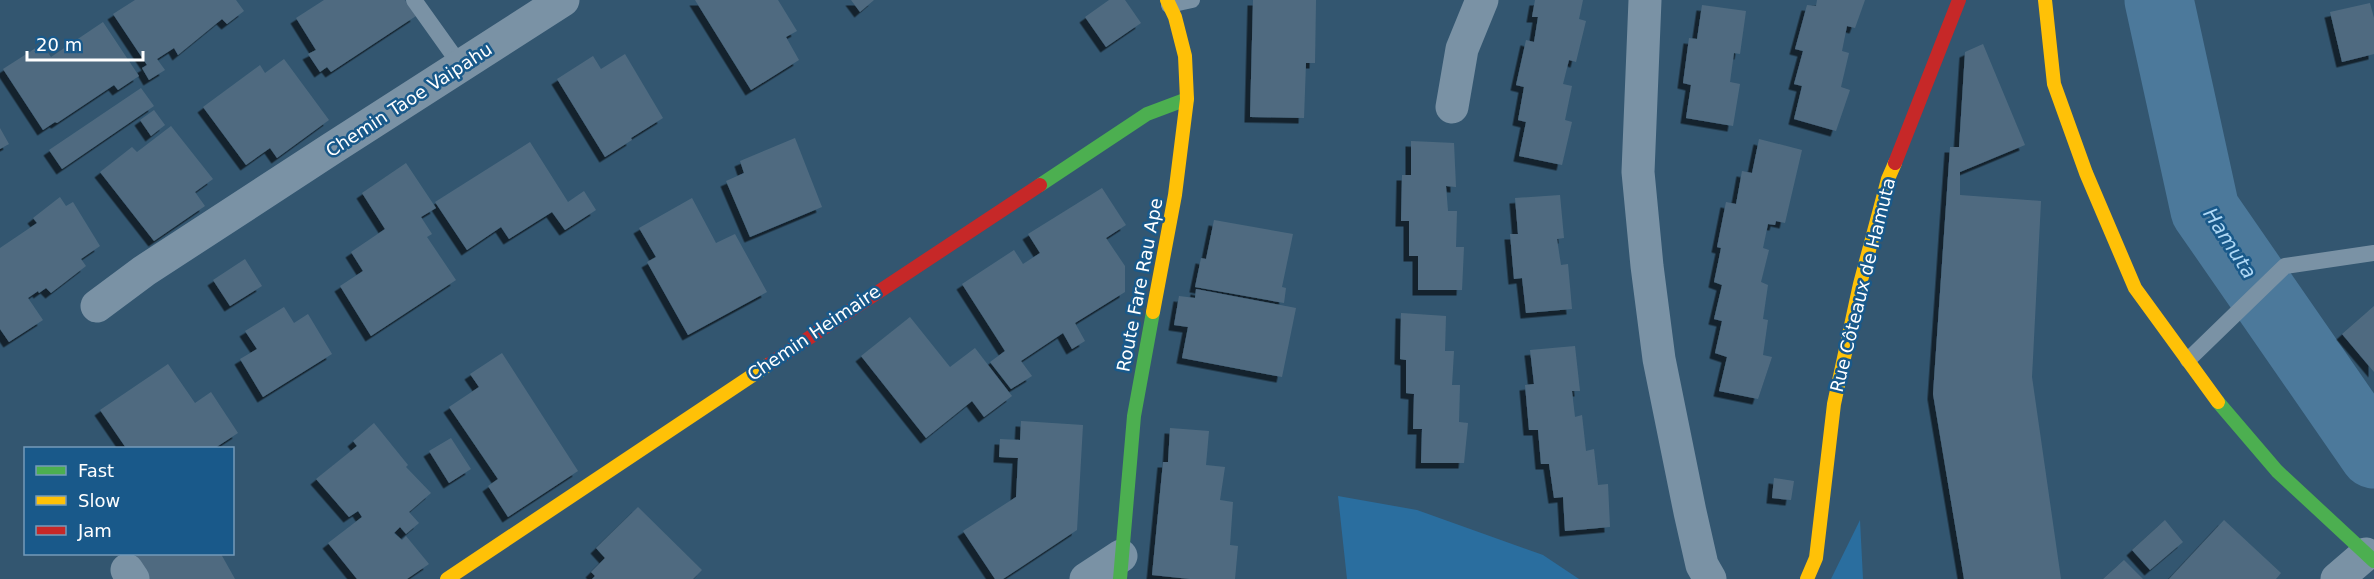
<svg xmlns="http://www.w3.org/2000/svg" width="2374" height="579" font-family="'DejaVu Sans',sans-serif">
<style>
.green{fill:#2a6e9f}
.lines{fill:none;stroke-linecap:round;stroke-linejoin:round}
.river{stroke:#4c799b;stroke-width:69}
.building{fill:#4f6b80;filter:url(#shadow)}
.lane{stroke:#7a92a5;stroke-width:16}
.street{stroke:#7a92a5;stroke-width:33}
.fast{stroke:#4caf50;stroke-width:14}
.slow{stroke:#ffc107;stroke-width:14}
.jam{stroke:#c62828;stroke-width:14}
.labels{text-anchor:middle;stroke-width:5;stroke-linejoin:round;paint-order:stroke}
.street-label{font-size:18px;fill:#fff;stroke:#19598a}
.water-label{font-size:20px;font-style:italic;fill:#afd8f5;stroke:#19598a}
</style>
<defs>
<filter id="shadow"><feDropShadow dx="-5.5" dy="5.5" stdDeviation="0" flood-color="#0009"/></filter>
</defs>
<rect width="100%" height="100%" fill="#335670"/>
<path class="green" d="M1338,496L1417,510L1543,555L1579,579H1347Z
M1860,520L1863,579H1831Z"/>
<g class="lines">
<path class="river" d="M2159,0L2205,210L2374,454"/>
</g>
<path class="building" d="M135,0H236L244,11L227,24L222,19L178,55L174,48L157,59L165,70L149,80L142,68L147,65L113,14Z
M324,0H405L416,16L331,72L327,67L320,72L308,54L316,50L296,18Z
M695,0H778L797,31L786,37L799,60L751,90Z
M851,0H874L860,12Z
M1109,0H1125L1141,23L1106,47L1085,17Z
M1253,0H1316L1315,63H1306L1304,118L1250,117Z
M1535,0H1583L1579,19L1586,21L1576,62L1569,60L1563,84L1572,86L1565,120L1572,122L1562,165L1519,156L1526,122L1518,120L1524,87L1516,85L1526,40L1534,42L1538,17H1532Z
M1817,0H1865L1855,28L1847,26L1842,51L1849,53L1841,87L1850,90L1836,131L1794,119L1802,86L1794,84L1803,51L1795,49L1807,5L1816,6Z
M2370,3L2374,18V54L2342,62L2330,12Z
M1702,5L1746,11L1740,54L1734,53L1730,82L1740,84L1733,126L1686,118L1691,85L1683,83L1689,38L1697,39Z
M103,22L139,76L118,90L114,85L57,123L55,122L43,130L3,69L42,44L51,57Z
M1983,44L2025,145L1960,172V195L2041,201L2032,377L2061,579H1964L1933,394L1950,147H1959L1965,52Z
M625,54L663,118L631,138L632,140L605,157L557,79L593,56L601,69Z
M284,59L329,120L277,158L270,148L246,165L203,107L260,65L265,73Z
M141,88L154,106L62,169L49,150Z
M154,110L165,125L151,136L140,120Z
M171,126L213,179L195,192L205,206L154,241L100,172L132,147L137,152Z
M0,128L9,144L0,149Z
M795,138L822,207L750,237L726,181L744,173L740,161Z
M1759,139L1802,150L1785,223L1776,221L1775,225L1768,224L1763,248L1769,250L1761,282L1768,285L1763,319L1768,320L1763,355L1772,357L1758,399L1719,391L1727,357L1715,353L1722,321L1714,319L1722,285L1714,282L1721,248L1717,247L1726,202L1736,204L1742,171L1752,173Z
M1411,141L1454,143L1456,187L1446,186L1448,211H1457L1456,247H1464L1462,290H1418V256H1409V221H1401L1402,175H1411Z
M530,142L568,202L584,191L596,210L565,230L552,212L509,239L501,227L467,250L435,202Z
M406,163L436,208L421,217L432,234L427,237L456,280L371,336L340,286L363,271L351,252L385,229L362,193Z
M1102,188L1126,225L1106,238L1125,266V292L1075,323L1085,341L1072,349L1063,333L1021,361L1032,376L1011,389L990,362L1005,351L962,284L1014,250L1023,264L1040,253L1028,234Z
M1560,195L1564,238L1557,239L1561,265L1568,264L1572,309L1526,313L1522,278L1514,279L1510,234H1518L1515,198Z
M60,197L66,206L73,202L100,246L81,259L86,266L51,293L46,288L39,293L38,291L28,298L43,320L9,342L0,329V248L37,223L33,218Z
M692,198L716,243L735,234L767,292L688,335L647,262L656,257L639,228Z
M1214,220L1293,234L1282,287L1286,288L1284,303L1195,287L1201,258L1206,259Z
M245,259L262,286L230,306L213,280Z
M1196,289L1296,308L1282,377L1182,358L1188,327L1174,325L1179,296L1195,298Z
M2374,306V372L2342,334Z
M284,307L294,323L308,314L332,354L263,397L240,359L257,349L245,331Z
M1401,313L1446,316L1445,351H1454L1452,385H1460L1459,422L1468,423L1464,463H1421L1422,429H1413L1414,394L1406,393V360L1400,359Z
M910,317L950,367L975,348L1012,396L984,417L972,401L926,438L861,356Z
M1575,346L1580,391H1572L1575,417L1582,415L1586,451L1594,449L1598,485L1608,484L1610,527L1565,531L1563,497L1554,498L1549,464H1541L1538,430H1529L1525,385L1534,384L1530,350Z
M502,353L578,471L508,517L488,486L498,479L449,407L479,387L470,374Z
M168,364L195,403L211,392L238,433L215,448H126L100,410Z
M1021,421L1083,425L1077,530L1003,579H995L963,531L1016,497L1018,458L999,457L1000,439L1020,440Z
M374,423L408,465L406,467L431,493L409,512L419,523L406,534L400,527L394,533L402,540L406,536L429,564L407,579H357L328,543L362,517L358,511L349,517L316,479L357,446L353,441Z
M1170,428L1209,431L1206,465L1225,467L1220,500L1233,502L1230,545L1238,546L1235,579H1190L1152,575L1163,462H1168Z
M451,438L471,469L449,483L429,451Z
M1774,478L1794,481L1791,500L1772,498Z
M638,507L702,570L693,579H592L595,576L591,572L605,558L596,548Z
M2165,520L2183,542L2150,570L2132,550Z
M2224,520L2281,573L2276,579H2169Z
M140,554H221L235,579H149L136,556Z
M2124,560L2143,579H2103Z"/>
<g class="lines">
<path class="lane" d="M414,0L461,66
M1169,5L1192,0
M2188,360L2285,266L2374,253"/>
<path class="street" d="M1645,0L1638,172L1647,266L1659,359L1690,512L1702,565L1710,579
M1452,107L1462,49L1482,0
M97,306L144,271L331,149L563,0
M127,570L133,579
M1086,579L1121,556
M2337,579L2366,554"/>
<path class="fast" d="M1040,185L1147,114L1187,99
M2218,402L2277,471L2374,561
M1120,579L1134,416L1153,312"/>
<path class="slow" d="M2045,0L2054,84L2086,173L2135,288L2218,402
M1153,312L1175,195L1187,99L1185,56L1175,17L1167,0
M447,579L768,365
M1807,579L1816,558L1834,404L1860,284L1888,179L1895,163"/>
<path class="jam" d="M1895,163L1959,0
M768,365L1040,185"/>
</g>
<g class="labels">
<g class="street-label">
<text transform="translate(409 100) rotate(-33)" y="6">Chemin Taoe Vaipahu</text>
<text transform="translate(1140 285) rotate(-79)" y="6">Route Fare Rau Ape</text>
<text transform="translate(1863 285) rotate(-76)" y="6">Rue Côteaux de Hamuta</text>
<text transform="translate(814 333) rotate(-34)" y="6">Chemin Heimaire</text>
</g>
<g class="water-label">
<text transform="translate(2230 243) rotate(57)" y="7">Hamuta</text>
</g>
</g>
<rect x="24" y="447" width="210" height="108" fill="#19598a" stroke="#759bb9" stroke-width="1.5"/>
<rect x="36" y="466" width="30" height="9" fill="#4caf50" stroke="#759bb9" stroke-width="1.5"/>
<text x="78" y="477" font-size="18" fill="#ffffff">Fast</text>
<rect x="36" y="496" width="30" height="9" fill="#ffc107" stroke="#759bb9" stroke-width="1.5"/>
<text x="78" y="507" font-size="18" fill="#ffffff">Slow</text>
<rect x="36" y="526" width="30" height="9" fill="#c62828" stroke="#759bb9" stroke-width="1.5"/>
<text x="78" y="537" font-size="18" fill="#ffffff">Jam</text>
<path d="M27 51v9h116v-9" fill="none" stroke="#ffffff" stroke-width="3"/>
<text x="36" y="51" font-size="18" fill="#ffffff" stroke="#19598a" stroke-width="4.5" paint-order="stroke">20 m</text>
</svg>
